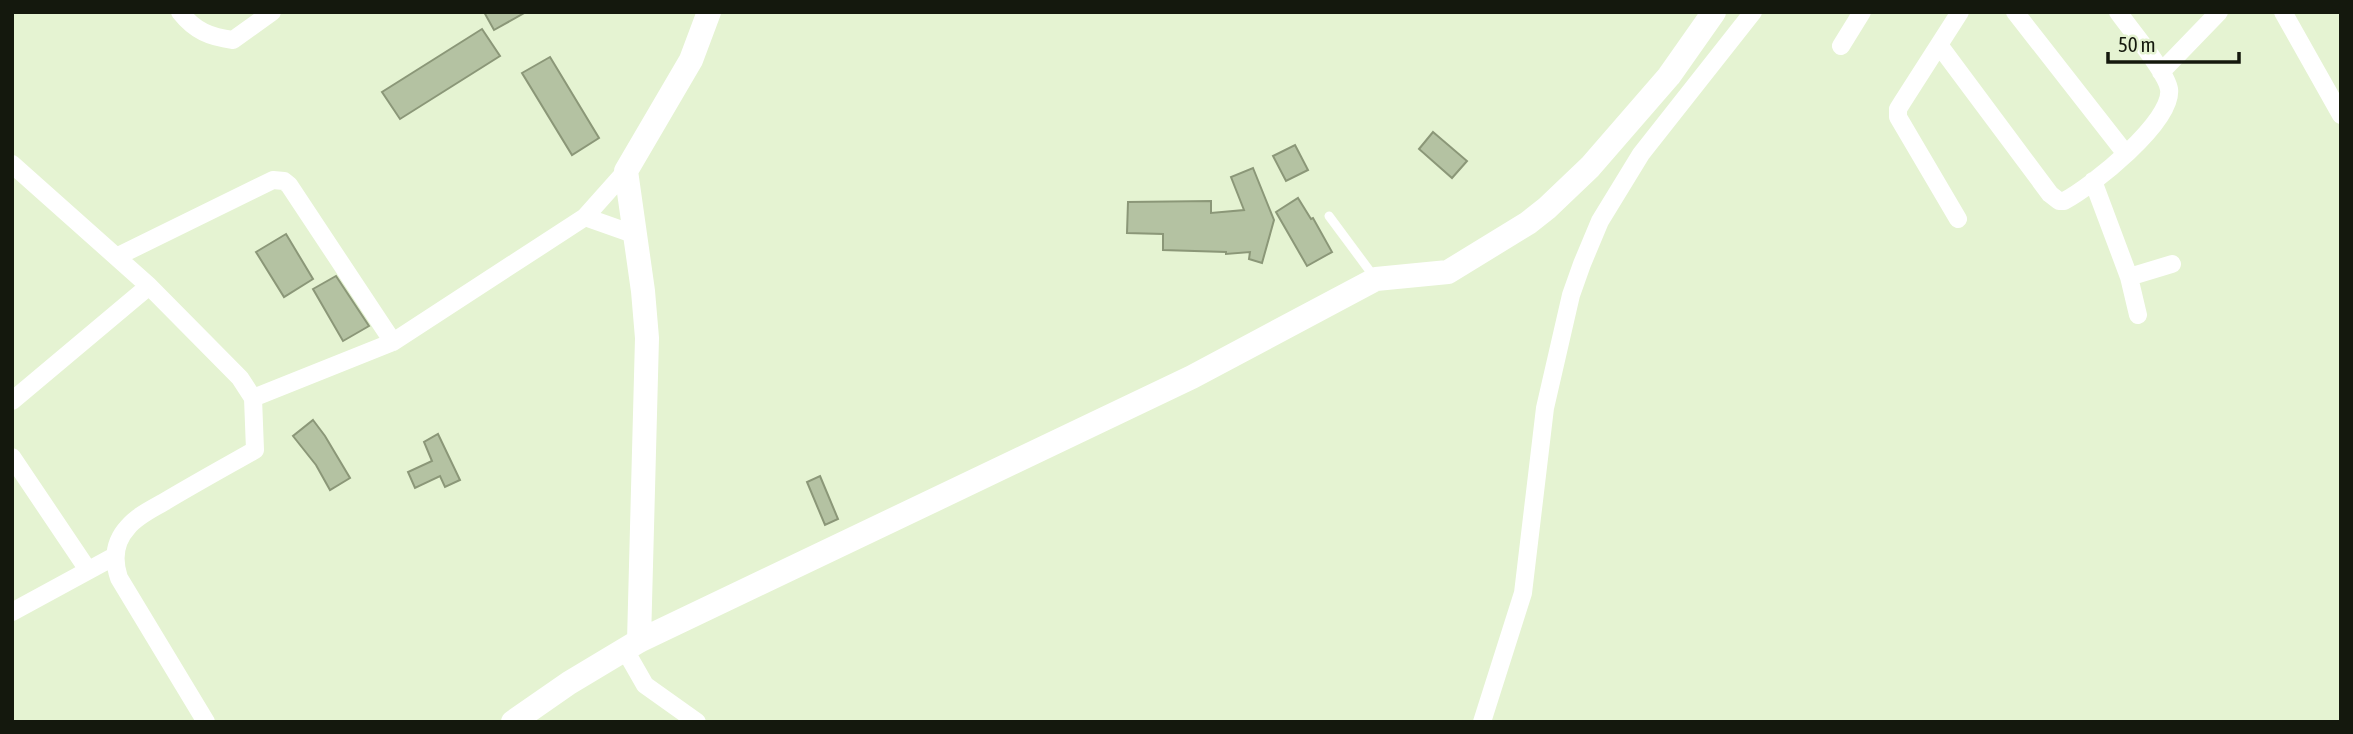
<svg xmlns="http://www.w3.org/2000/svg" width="2353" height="734" font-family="'Asap Condensed',sans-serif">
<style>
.building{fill:#b4c2a2;stroke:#8b9778;stroke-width:2}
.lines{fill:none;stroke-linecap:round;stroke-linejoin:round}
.lane{stroke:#fff;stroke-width:9}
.street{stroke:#fff;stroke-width:18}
.secondary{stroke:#fff;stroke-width:24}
</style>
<rect width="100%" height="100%" fill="#e5f3d2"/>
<path class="building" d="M484,12H526L494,30Z
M482,29L500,56L400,119L382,92Z
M550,57L599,138L572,155L522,73Z
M1433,132L1467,161L1452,178L1419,149Z
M1295,145L1308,170L1286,181L1273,156Z
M1253,168L1274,220L1262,263L1249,259L1250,252L1226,254V252L1163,250V234L1127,233L1128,202L1211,201V213L1244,210L1231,177Z
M1298,198L1311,219L1313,218L1332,252L1307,266L1276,212Z
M286,234L313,279L284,297L256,252Z
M336,276L369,326L343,341L313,289Z
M313,420L325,436L350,478L330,490L316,465L293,436Z
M438,434L460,480L445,487L440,476L415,488L408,472L432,461L424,442Z
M820,476L838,519L825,525L807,482Z"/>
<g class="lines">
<path class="lane" d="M1329,216L1375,278"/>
<path class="street" d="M180,12C195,31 210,37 233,40L272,12
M2015,12L2126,154
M2283,12L2341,115
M1939,45L2050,194L2059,201H2064C2091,187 2174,121 2169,89C2166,71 2130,29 2118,12
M1841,46L1862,12
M2161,72L2219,12
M12,164L149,286L240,378L253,398
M2093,181L2129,277L2172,264
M585,217L636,235
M1958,219L1898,117V109L1903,101L1960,12
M118,256L273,180L284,181L289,185L393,342
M2129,277L2138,315
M12,401L149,286
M12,457L88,570
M12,612L115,556
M625,650L645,685L697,722
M206,722L119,578C113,560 114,542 128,527C137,516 152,509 164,502C194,484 225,467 255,450L253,398L393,342L585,217L626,171
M1482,722L1523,593L1545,408L1571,295L1582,264L1600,221L1641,154L1753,12"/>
<path class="secondary" d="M639,641L647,338L643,291L626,171L691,60L709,12
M513,722L569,683L639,641L1192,377L1376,279L1448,272L1528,223L1547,208L1590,167L1669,76L1714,12"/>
</g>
<rect width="2353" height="734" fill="none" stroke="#14180d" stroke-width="28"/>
<path d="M2108 52v10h131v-10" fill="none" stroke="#14180d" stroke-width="3.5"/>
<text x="2118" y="52" font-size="21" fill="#14180d" stroke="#e5f3d2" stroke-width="5" paint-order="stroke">50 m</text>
</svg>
